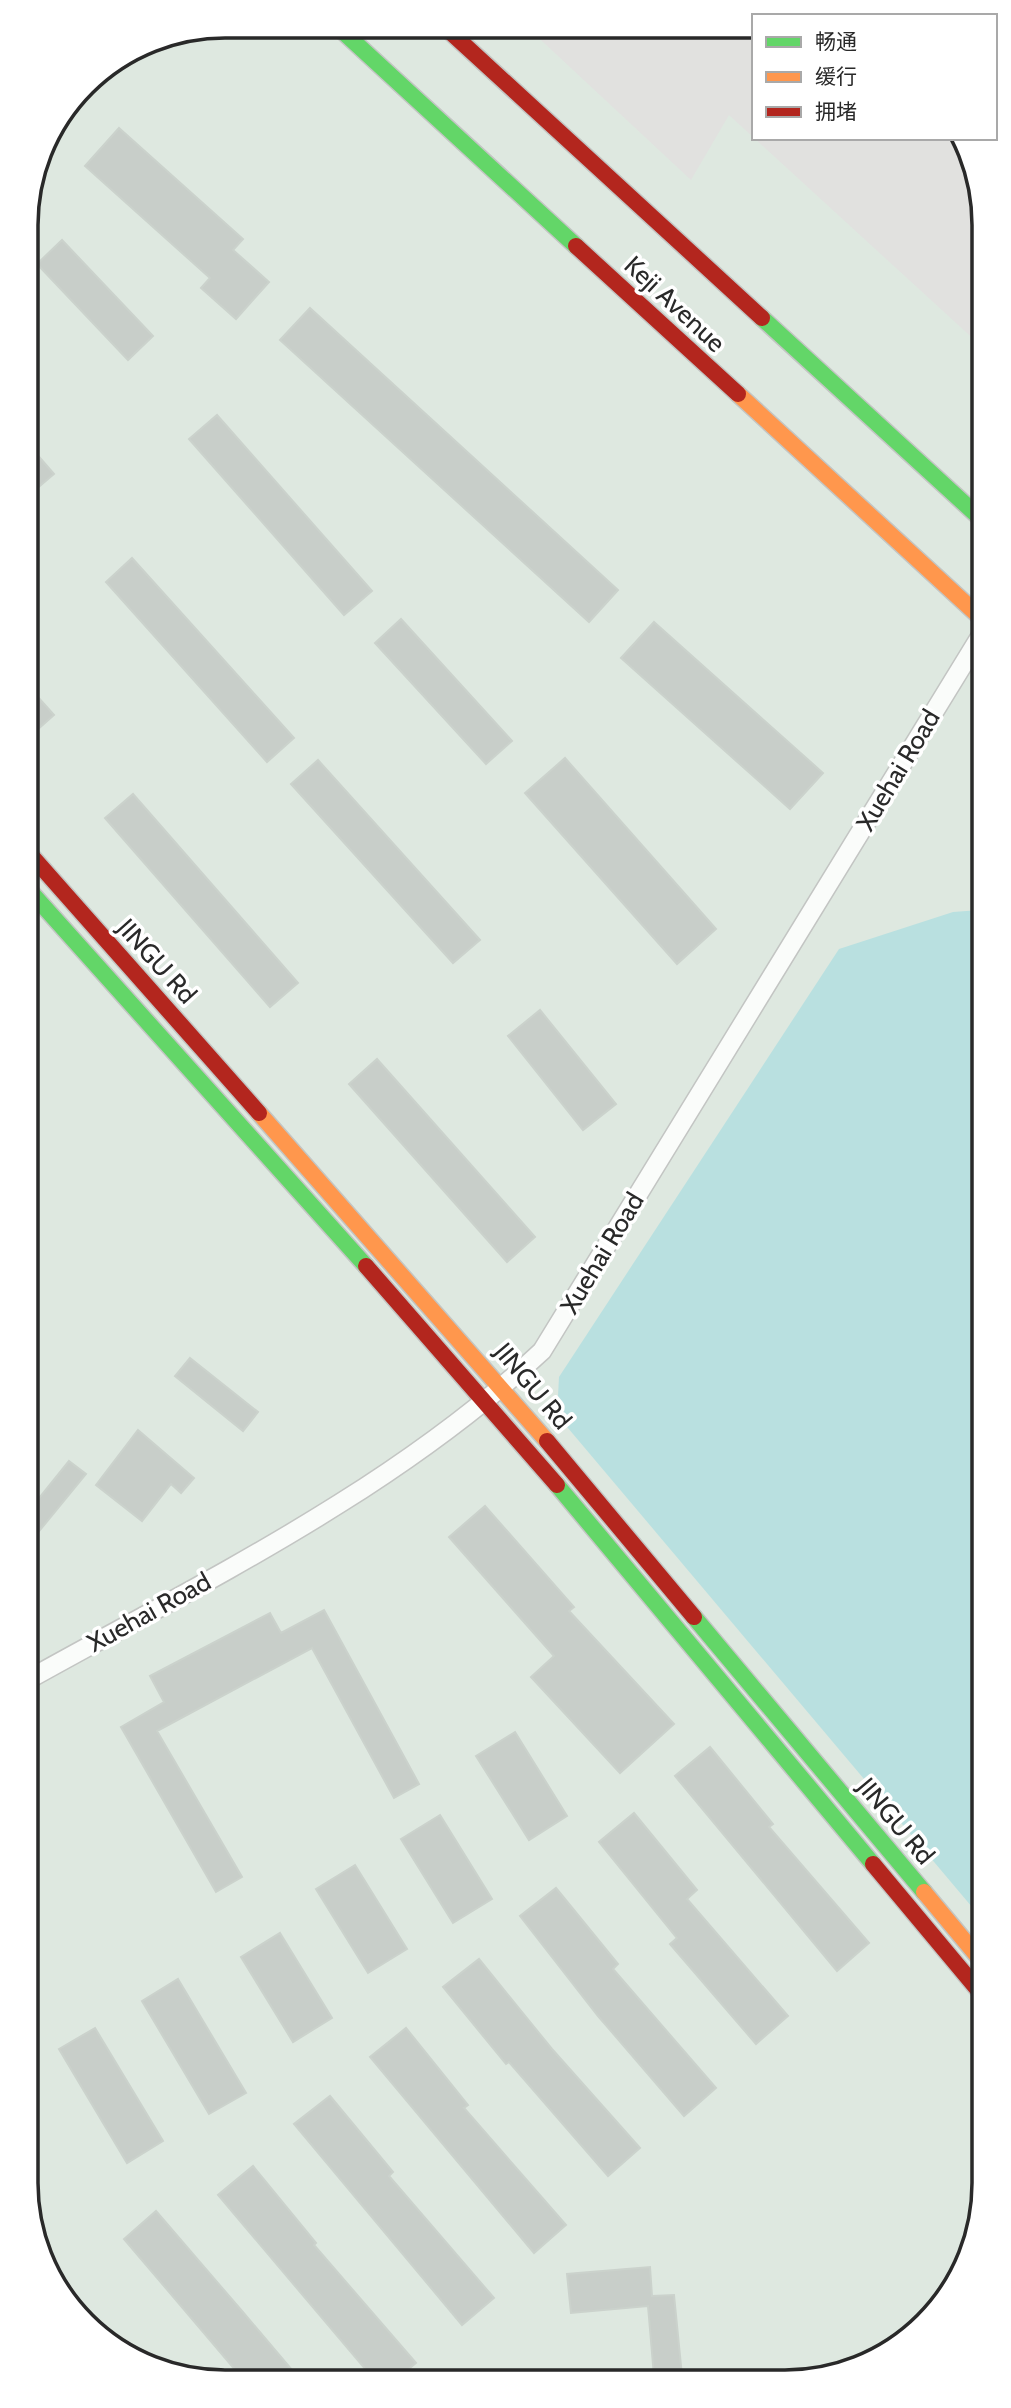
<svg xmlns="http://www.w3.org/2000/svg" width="1011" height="2408" font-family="Cabin,'Noto Sans SC',sans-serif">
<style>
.industrial{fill:#e1e1df}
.green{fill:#b9e0e0}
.building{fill:#c8cec9;stroke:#cbd2cc;stroke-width:2}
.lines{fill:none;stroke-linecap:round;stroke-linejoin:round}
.street-casing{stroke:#c3c5c3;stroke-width:21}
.fast-casing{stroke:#c3c5c3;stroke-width:19}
.slow-casing{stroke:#c3c5c3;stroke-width:19}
.jam-casing{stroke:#c3c5c3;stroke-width:19}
.street{stroke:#fafcfa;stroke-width:18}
.fast{stroke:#63d668;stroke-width:16}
.slow{stroke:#ff974d;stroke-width:16}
.jam{stroke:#b3261e;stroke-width:16}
.labels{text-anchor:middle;stroke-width:7;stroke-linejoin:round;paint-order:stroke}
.street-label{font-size:26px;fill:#292929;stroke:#fff}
.rim{fill:none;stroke:#292929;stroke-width:3.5}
</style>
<rect width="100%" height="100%" fill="#dee8e0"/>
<path class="industrial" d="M528,28L754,30V138L729,115L691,180Z
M754,138H956L978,174L979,344Z"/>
<path class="green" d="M980,910L983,1920L557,1415L559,1377L839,949L953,912Z"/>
<path class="building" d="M119,128L243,239L233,250L269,282L236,319L201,288L210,278L85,166Z
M62,240L153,336L128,360L37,264Z
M310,308L618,590L589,622L280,340Z
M217,415L372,591L344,615L189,439Z
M27,443L54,474L28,496V491Z
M132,558L294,738L267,762L106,582Z
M401,619L512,741L486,764L375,643Z
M654,622L823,773L790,809L621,658Z
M28,686L54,715L28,738Z
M565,758L716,929L677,964L525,793Z
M318,760L480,940L453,963L291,784Z
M133,794L298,983L270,1007L105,818Z
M540,1010L616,1104L583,1130L508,1036Z
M377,1059L535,1237L507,1262L349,1084Z
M190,1358L258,1412L243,1431L175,1376Z
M138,1430L194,1478L181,1493L171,1484L142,1521L96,1485Z
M69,1461L86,1474L31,1541V1508Z
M485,1506L574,1607L569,1611L674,1724L620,1773L531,1677L554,1656L449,1537Z
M324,1610L419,1784L394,1798L312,1648L157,1731L242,1877L216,1892L121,1727L164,1702L150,1676L270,1613L281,1633Z
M515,1732L567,1816L529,1840L476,1756Z
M710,1747L773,1824L769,1827L869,1943L837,1971L675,1776Z
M634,1813L697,1890L687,1899L788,2016L756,2044L670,1944L677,1938L599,1842Z
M440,1815L492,1899L453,1923L401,1839Z
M355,1865L407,1949L368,1973L316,1889Z
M556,1888L618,1964L613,1969L716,2088L684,2116L598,2016L520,1916Z
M280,1933L332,2018L293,2042L241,1957Z
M479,1959L552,2049L640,2148L608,2176L509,2062L506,2064L443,1987Z
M178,1979L246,2093L209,2114L142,2001Z
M95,2028L163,2141L127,2163L59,2049Z
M406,2028L468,2105L464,2108L566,2225L534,2253L370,2057Z
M330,2096L393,2172L389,2176L494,2298L462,2325L294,2124Z
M253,2166L316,2243L314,2245L416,2363L399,2377H372L218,2195Z
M156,2211L242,2311L298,2377L242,2378L226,2359L124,2239Z
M650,2267L652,2296L674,2295L682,2376H654L648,2306L571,2313L567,2274Z"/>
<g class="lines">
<defs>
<path id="street" d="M31,1678C207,1580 393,1490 542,1351L980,637"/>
<path id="fast" d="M338,27L576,246
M762,318L979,517
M29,890L366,1266
M557,1485L873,1864
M694,1617L924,1892"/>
<path id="slow" d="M738,394L979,616
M259,1113L547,1441
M924,1892L984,1964"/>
<path id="jam" d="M446,28L762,318
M576,246L738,394
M29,853L259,1113
M366,1266L557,1485
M547,1441L694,1617
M873,1864L984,1997"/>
</defs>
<use href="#street" class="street-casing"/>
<use href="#fast" class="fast-casing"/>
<use href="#slow" class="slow-casing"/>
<use href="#jam" class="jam-casing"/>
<use href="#street" class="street"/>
<use href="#fast" class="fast"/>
<use href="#slow" class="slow"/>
<use href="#jam" class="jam"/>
</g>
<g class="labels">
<g class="street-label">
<text transform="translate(675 304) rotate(43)" y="9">Keji Avenue</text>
<text transform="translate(898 770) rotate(-59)" y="9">Xuehai Road</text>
<text transform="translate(157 961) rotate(48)" y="9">JINGU Rd</text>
<text transform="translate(602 1253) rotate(-59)" y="9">Xuehai Road</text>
<text transform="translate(533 1386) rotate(50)" y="9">JINGU Rd</text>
<text transform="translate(149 1612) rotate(-29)" y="9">Xuehai Road</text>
<text transform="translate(896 1821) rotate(50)" y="9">JINGU Rd</text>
</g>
</g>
<path d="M0 0H1011V2408H0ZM225 38H785A187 187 0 0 1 972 225V2183A187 187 0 0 1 785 2370H225A187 187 0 0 1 38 2183V225A187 187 0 0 1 225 38Z" fill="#fff" fill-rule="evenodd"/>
<path class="rim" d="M225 38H785A187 187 0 0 1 972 225V2183A187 187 0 0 1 785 2370H225A187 187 0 0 1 38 2183V225A187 187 0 0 1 225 38Z"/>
<rect x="752" y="14" width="245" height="126" fill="#ffffff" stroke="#a9a9a9" stroke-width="2"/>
<rect x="766" y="37" width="35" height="10" fill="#63d668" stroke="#a9a9a9" stroke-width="2"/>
<text x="815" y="49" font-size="21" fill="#292929">畅通</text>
<rect x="766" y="72" width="35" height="10" fill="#ff974d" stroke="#a9a9a9" stroke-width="2"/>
<text x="815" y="84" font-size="21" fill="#292929">缓行</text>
<rect x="766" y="107" width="35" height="10" fill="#b3261e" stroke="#a9a9a9" stroke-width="2"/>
<text x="815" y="119" font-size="21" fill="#292929">拥堵</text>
</svg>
